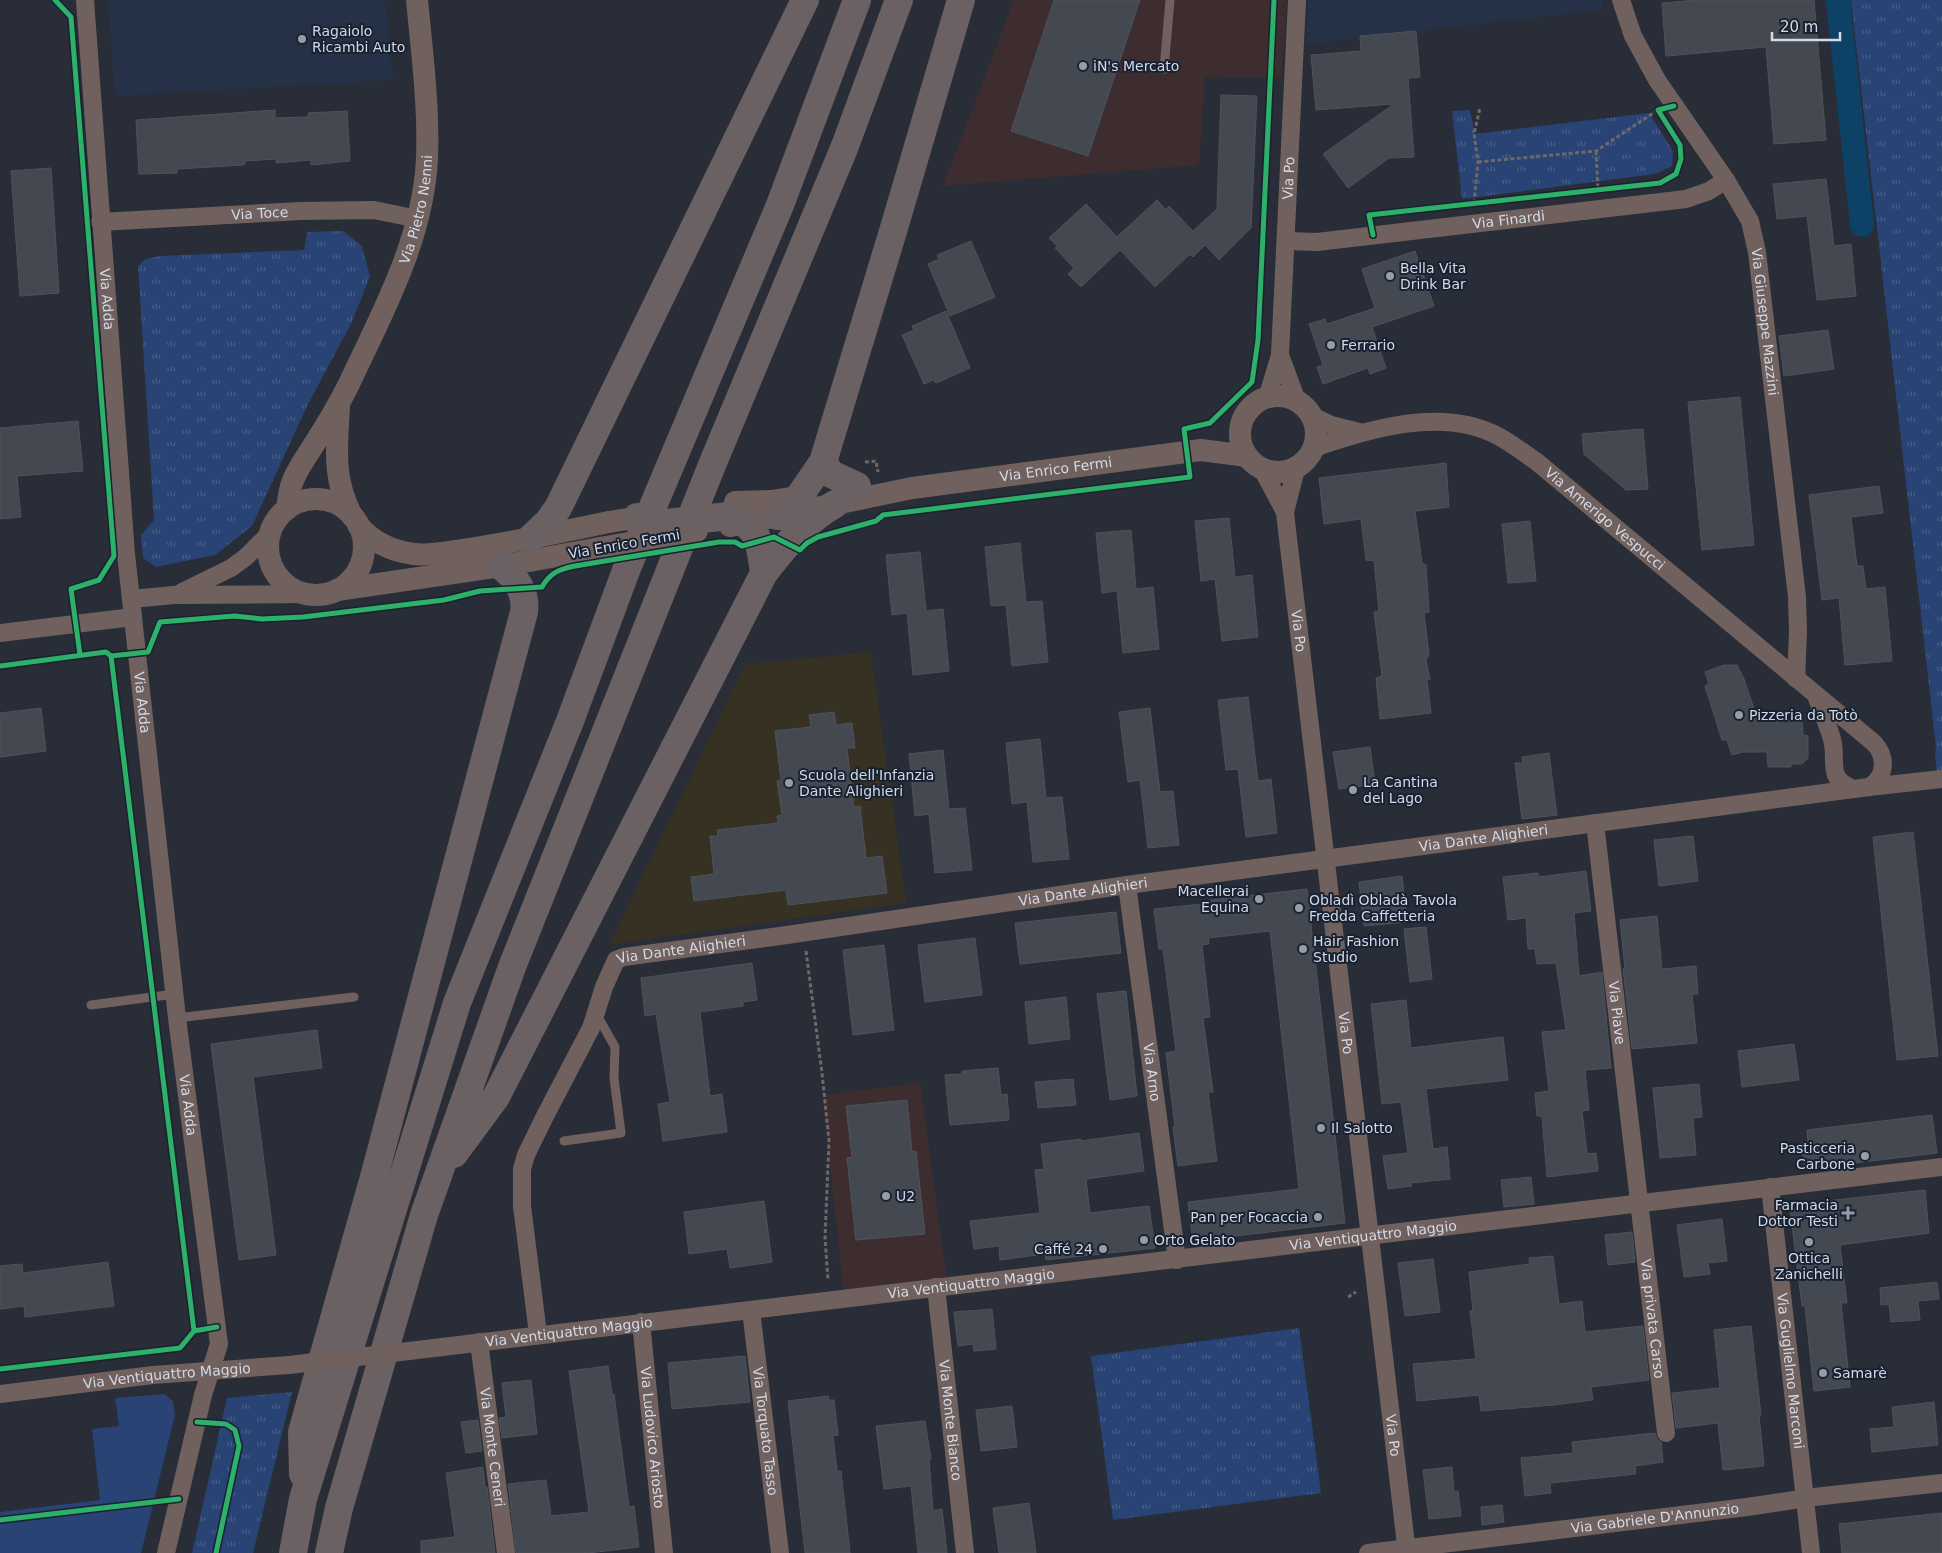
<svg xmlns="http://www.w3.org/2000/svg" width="1942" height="1553" font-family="'DejaVu Sans',sans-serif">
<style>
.commercial{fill:#3e2d2f}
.built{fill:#253147}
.education{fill:#373124}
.grass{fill:url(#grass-tufts)}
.garden{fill:#284374}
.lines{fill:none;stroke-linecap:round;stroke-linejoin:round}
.canal{stroke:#0d4266;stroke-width:24}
.building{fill:#444850;stroke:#4e535b}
.path{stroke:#706868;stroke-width:3;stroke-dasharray:4 2.5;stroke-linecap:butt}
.service{stroke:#71615e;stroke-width:9}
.minor{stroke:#71615e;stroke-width:18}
.tertiary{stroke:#71615e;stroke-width:22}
.trunk{stroke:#6c6162;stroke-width:28}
.minor-bridge{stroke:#71615e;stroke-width:18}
.tertiary-bridge{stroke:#71615e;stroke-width:22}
.trunk-bridge{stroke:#6c6162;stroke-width:28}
.cycleway-casing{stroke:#182232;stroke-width:8}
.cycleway{stroke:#2db169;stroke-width:5}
.poi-dot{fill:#979da8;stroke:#182232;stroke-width:2}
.labels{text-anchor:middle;stroke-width:4;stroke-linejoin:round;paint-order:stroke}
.poi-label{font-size:14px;fill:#d3d9e5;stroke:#182232;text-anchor:start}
.street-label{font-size:14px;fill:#d3d9e5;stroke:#182232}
</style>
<defs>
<pattern id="grass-tufts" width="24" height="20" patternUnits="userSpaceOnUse" patternTransform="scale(1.25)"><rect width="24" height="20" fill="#284374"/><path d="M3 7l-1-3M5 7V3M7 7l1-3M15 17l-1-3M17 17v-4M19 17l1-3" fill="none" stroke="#465e88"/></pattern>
</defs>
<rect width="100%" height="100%" fill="#282d37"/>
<path class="commercial" d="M1014,0H1287L1281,78L1205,77L1199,165L943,186Z
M920,1083L947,1279L843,1290L823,1095Z"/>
<path class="built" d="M108,0H385L393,80L115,96Z
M1308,0H1602V10L1306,44Z"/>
<path class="education" d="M871,652L906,903L609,945L745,664Z"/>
<path class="grass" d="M1851,0H1942V774H1937L1935,753L1936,747Z
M1470,110L1475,134L1649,113L1673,151L1672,166L1655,174L1462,199L1452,111Z
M343,231L362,246L370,276L352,322L307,406L252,526L215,555L156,567L143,558L141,535L154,520L138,266L146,259L160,256L304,250L307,232Z
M1299,1328L1321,1493L1113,1520L1091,1356Z
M292,1392L253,1553H192L227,1398Z"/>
<path class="garden" d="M164,1394L173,1401L175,1415L141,1553H0V1512L100,1500L92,1429L119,1426L115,1398Z"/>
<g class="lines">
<path class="canal" d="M1838,0L1862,225"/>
</g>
<path class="building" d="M1054,0H1140L1088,156L1011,131Z
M1698,0H1814L1826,140L1774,144L1766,47L1666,56L1662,3Z
M1416,31L1420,77L1408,78L1414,157L1389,158L1348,188L1323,154L1394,104L1316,110L1311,55L1361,51L1360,36Z
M1221,95L1257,96L1251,228L1219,260L1205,245L1193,257L1190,254L1155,287L1120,250L1081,287L1068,274L1074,268L1055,248L1057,246L1049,238L1086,204L1117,237L1157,200L1166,210L1169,206L1193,231L1217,209Z
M275,110V118L308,117V113L347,111L350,161L311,165V160L276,163V159L245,161L244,165L177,169V173L139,174L136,120Z
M51,168L59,293L20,296L11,171Z
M1826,179L1834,246L1851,244L1856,296L1817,300L1807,216L1777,219L1773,184Z
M971,241L995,297L950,316L928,264L939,259L937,255Z
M1415,251L1434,306L1372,327L1386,368L1370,374L1368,368L1323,384L1317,367L1323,365L1309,324L1325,319L1327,324L1375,308L1362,269Z
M946,311L970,368L936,383L934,380L924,384L902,335L914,330L912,326Z
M1828,330L1834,369L1784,376L1779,336Z
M1740,397L1754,545L1702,550L1688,402Z
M78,421L83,471L17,476L21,517L0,519V428Z
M1643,429L1648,489L1626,490L1584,454L1582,434Z
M1446,463L1449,507L1415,511L1422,563L1426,565L1429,612L1424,613L1429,655L1426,660L1430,679H1427L1431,713L1380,719L1376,678L1382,676L1374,612L1379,611L1374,561L1366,560L1361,519L1324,524L1319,478Z
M1879,486L1883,513L1851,517L1857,566H1863L1866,589L1885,587L1892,661L1845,665L1839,598L1822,600L1809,495Z
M1229,518L1235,577L1252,575L1258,637L1222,641L1215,579L1201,581L1195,521Z
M1530,521L1536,581L1508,583L1502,524Z
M1131,530L1136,589L1153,587L1159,649L1123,653L1117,591L1102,593L1096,533Z
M1020,543L1026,602L1042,601L1048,662L1012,666L1006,605L991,606L985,547Z
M920,552L926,611L943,609L949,671L913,675L907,613L892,615L886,555Z
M1724,665H1737L1744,679L1758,721L1802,720L1803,735L1808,736V758L1802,764H1791V767H1768L1767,752H1743L1732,755L1727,740H1722L1705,686L1709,684L1705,672Z
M1248,697L1258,781L1271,779L1277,833L1246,837L1238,769L1226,770L1218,700Z
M41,708L46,751L0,757V713Z
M1150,708L1160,792L1173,791L1179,845L1148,848L1140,780L1128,782L1119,712Z
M834,712L836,725L852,723L855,748H847L854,807L860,806L866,858L882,856L887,893L788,905L786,890L694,901L691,877L714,874L710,836H718L717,830L778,823L777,816L782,815L777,781L781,780L775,731L811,727L809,715Z
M1040,739L1046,798L1062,797L1069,859L1033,862L1027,802L1012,804L1006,743Z
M1370,747L1375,784L1339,789L1333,752Z
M943,750L949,809L965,808L972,870L935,873L929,814L915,816L909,754Z
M1549,753L1557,815L1522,819L1515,763H1523L1522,757Z
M1913,832L1938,1056L1897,1060L1873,837Z
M1693,836L1698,881L1659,886L1654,840Z
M1586,871L1591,911L1574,913L1579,976L1602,972L1611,1068L1585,1070L1589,1110L1582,1111L1587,1154L1596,1153L1598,1171L1547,1177L1542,1116H1537L1535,1093L1549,1091L1542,1032L1566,1030L1556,963L1537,964L1535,949H1528L1526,918L1508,920L1503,877L1538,873L1539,877Z
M1402,876L1407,922L1364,926L1359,882Z
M1307,889L1345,1223L1193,1241L1188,1202L1299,1189L1270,931L1208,938L1209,944L1202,945L1210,1017L1203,1018L1213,1092H1208L1217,1161L1178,1166L1173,1127H1175L1166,1053L1176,1051L1163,949H1159L1154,909L1202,904V901Z
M1116,912L1121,953L1020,964L1015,923Z
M1657,916L1662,969L1696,966L1698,994H1692L1697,1043L1632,1049L1623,969H1625L1620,920Z
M1426,927L1432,979L1410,982L1404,929Z
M975,938L982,995L925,1002L918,945Z
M884,945L894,1030L853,1035L843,950Z
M752,963L757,1000L743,1002V1006L700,1012L710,1096L722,1094L727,1132L663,1141L658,1104L670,1102L656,1014L645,1016L641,978Z
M1126,991L1137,1096L1110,1100L1097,994Z
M1066,997L1070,1039L1029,1044L1025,1002Z
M1406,1000L1411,1048L1503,1037L1508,1080L1426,1089L1433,1149L1447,1147L1450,1179L1411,1183L1412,1186L1388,1189L1383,1156L1408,1153L1401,1102L1382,1104L1371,1004Z
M317,1030L322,1068L253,1077L276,1255L239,1260L211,1044Z
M1794,1044L1799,1080L1742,1087L1738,1051Z
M998,1068L1001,1095L1007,1094L1009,1120L950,1125L945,1075L962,1074V1071Z
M1073,1079L1076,1105L1038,1108L1035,1082Z
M1699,1084L1702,1117L1693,1118L1696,1155L1660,1158L1653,1088Z
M907,1100L912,1152L916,1151L925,1234L856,1240L847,1158L852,1157L846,1106Z
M1932,1115L1937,1153L1805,1169L1801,1143L1808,1142L1807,1130Z
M1139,1133L1144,1171L1086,1179L1090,1213L1149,1206L1155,1248L1046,1260L1045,1254L1000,1260L999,1246L974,1249L970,1221L1040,1213L1035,1170L1044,1169L1041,1144L1081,1139V1141Z
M1531,1177L1534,1204L1504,1207L1501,1180Z
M1925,1190L1929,1233L1840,1245L1847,1303H1841L1850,1387L1814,1391L1805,1306H1802L1790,1209L1809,1207V1203Z
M764,1201L772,1262L730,1268L727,1249L689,1254L684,1212Z
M1722,1219L1727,1261L1708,1263L1710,1274L1684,1277L1677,1225Z
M1632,1232L1635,1262L1608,1265L1605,1235Z
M1553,1256L1559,1304L1582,1301L1585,1332L1643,1326L1649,1380L1591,1387L1593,1400L1554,1405L1481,1411L1479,1395L1417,1401L1413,1364L1476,1359L1470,1311H1473L1469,1272L1530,1264L1529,1258Z
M1433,1259L1440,1312L1405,1316L1398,1263Z
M108,1262L114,1306L25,1317L24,1306L0,1309V1266L22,1264L23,1273Z
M1937,1282L1939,1299L1918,1301L1920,1320L1891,1322L1889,1304L1881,1305L1880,1288Z
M992,1309L996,1349L974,1351L973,1344L958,1346L954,1312Z
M1751,1326L1761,1415H1759L1764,1466L1723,1470L1718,1423L1676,1428L1672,1393L1720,1388L1714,1330Z
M745,1356L750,1402L672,1409L668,1363Z
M608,1366L612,1394H614L629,1507L634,1506L639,1547L588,1553H516L508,1484L546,1480L551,1516L589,1512L569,1371Z
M531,1380L537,1434L502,1438L499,1418L506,1417L502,1383Z
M828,1396L829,1400H834L838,1435L833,1436L837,1471H841L850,1553H805L788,1401Z
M1934,1402L1938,1445L1872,1452L1870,1429L1894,1427L1892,1407Z
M1012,1406L1017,1447L981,1451L976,1410Z
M478,1420L482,1451L466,1453L461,1422Z
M925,1421L931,1459H929L933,1511L942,1509L947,1553H918L911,1486L884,1489L876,1426Z
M1655,1433L1657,1439L1661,1442L1663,1462L1635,1466L1636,1474L1550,1483L1551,1493L1525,1496L1521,1458L1573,1453L1572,1442Z
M483,1467L485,1487H487L495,1553H421V1541L455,1537L446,1473Z
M1452,1467L1454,1492L1458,1491L1461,1516L1429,1519L1423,1470Z
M1029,1503L1036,1553H999L993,1508Z
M1502,1505L1504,1522L1482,1525L1481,1507Z
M1942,1513V1553H1842L1839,1524Z"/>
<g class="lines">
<path class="path" d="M1596,151L1598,190
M1478,162L1596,151L1655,112
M1474,203L1478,162L1474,134L1480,108
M865,462L876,461L878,472
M806,951L822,1073L829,1141L825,1238L828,1280
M1348,1297L1356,1292"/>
<path class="service" d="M1164,69L1170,0
M91,1005L175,994
M177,1018L354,997
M564,1141L621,1133L614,1078L615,1047L597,1015"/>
<g class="minor">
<path id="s1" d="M85,0L126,554L177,1018L219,1344L203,1395L166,1553"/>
<path id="s2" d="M1621,0L1633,36L1657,80L1726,180L1750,221L1757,252L1797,597L1798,632L1796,679"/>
<path id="s3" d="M100,222L301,211L374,210L418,219"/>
<path id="s4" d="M1286,241L1317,242L1686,199L1709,191L1726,180"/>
<path d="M1280,355L1297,401"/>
<path id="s5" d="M1267,398L1280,355L1297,0"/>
<path d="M1312,416L1331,425L1359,432"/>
<path id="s6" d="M1314,448C1369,429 1441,407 1496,435C1510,442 1524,453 1537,462L1874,743C1887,757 1886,777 1869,787"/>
<path d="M1262,469L1285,512"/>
<path id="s7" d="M1296,469L1285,512L1287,530L1407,1553"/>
<path d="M182,592L231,568L246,557L270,533"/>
<path d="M131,599L174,595L307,594"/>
<path d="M0,633L133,617"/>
<path d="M1817,698C1822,712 1828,725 1832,739C1838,761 1825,779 1854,789"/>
<path id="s8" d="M1595,823L1666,1433"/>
<path id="s9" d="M1127,885L1177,1260"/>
<path id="s10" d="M1770,1187L1811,1553"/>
<path id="s11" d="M936,1287L965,1553"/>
<path id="s12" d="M751,1310L780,1553"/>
<path id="s13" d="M641,1322L664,1553"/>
<path id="s14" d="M538,1334L522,1206V1169L526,1155L545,1116L591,1028L604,987L616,960L624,957L780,936L1127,885L1869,787L1942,779"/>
<path id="s15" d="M479,1342L506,1553"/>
<path id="s16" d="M409,1351L1942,1167"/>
<path id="s17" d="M0,1394L153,1375L289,1365"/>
<path id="s18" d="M1368,1553L1747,1507L1814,1497L1942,1483"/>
</g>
<g class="tertiary">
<circle cx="1278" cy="434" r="38"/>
<path d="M339,406C337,448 332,477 352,516"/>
<circle cx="316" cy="547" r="48"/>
<path d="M735,502L771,501L803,496"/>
<path id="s19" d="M287,509C288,502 289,493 291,486C295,472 305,459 313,446C326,426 338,406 349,384C382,313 423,240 427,159C429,107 422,52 417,0"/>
<path d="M358,525C372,542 392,551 414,554C430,556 447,552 463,550C512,543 560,532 609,522"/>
<path id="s20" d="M730,526L912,488L1201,450L1247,456"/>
<path d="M337,590L501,566L600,548"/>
</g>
<path class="trunk" d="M823,462L831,474L857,486
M728,516C760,525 760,544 764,573
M778,516L799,497L823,462L894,228L961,0
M531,538L548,522L558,508L805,0
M454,1154L496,1097L764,573C785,546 805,521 835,504
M303,1474L302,1432L374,1177L524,612C527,592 516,578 501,566
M293,1553L303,1499L457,1003L570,721L627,568L780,205L857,0
M329,1553L339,1508L424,1215L512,967L712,465L845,146L899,0"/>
<path class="minor-bridge" d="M289,1365L409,1351"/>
<path class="tertiary-bridge" d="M609,522L654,515
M600,548L697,531"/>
<path class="trunk-bridge" d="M637,517L667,523L728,516"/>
<defs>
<path id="cycleway" d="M55,0L71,17L114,556L99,580L71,589L80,655
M1373,235L1369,215L1660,183L1676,174L1681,159L1680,145L1658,110L1674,106
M111,656L148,652L160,622L235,616L262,619L303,617L444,600L480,591L542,587C550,573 559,569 575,566L719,542H735L742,546L774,537L800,550L807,543L818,537L876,521L883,515L1190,477L1184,429L1210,423L1252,382L1258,340L1274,0
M0,666L106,652L111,656L194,1331
M0,1369L180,1348L194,1331L217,1327
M197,1422L226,1424L235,1430L239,1446L216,1553
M0,1520L179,1499"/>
</defs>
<use href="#cycleway" class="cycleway-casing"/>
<use href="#cycleway" class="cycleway"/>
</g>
<g class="poi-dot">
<circle cx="302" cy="39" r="5"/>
<circle cx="1083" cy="66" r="5"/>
<circle cx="1390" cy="276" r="5"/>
<circle cx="1331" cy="345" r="5"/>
<circle cx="1739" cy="715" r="5"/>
<circle cx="789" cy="783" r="5"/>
<circle cx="1353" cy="790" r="5"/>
<circle cx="1259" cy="899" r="5"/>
<circle cx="1299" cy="908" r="5"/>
<circle cx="1303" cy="949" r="5"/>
<circle cx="1321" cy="1128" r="5"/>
<circle cx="1865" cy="1156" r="5"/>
<circle cx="886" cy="1196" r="5"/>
<path d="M1845.5 1205.5h5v5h5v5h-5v5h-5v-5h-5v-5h5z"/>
<circle cx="1318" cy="1217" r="5"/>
<circle cx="1144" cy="1240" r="5"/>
<circle cx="1809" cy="1242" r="5"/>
<circle cx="1103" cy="1249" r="5"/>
<circle cx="1823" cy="1373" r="5"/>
</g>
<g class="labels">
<g class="poi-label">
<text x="312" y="36">Ragaiolo<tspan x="312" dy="16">Ricambi Auto</tspan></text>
<text x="1093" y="71">iN's Mercato</text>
<text x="1400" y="273">Bella Vita<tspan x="1400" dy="16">Drink Bar</tspan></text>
<text x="1341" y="350">Ferrario</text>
<text x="1749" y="720">Pizzeria da Totò</text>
<text x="799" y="780">Scuola dell'Infanzia<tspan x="799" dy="16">Dante Alighieri</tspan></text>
<text x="1363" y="787">La Cantina<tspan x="1363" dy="16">del Lago</tspan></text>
<text x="1249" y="896" text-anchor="end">Macellerai<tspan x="1249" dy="16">Equina</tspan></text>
<text x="1309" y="905">Obladì Obladà Tavola<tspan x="1309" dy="16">Fredda Caffetteria</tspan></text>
<text x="1313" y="946">Hair Fashion<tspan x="1313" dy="16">Studio</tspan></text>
<text x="1331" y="1133">Il Salotto</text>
<text x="1855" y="1153" text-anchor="end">Pasticceria<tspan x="1855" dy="16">Carbone</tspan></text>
<text x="896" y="1201">U2</text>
<text x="1838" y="1210" text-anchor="end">Farmacia<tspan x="1838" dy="16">Dottor Testi</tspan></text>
<text x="1308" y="1222" text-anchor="end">Pan per Focaccia</text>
<text x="1154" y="1245">Orto Gelato</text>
<text x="1093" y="1254" text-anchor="end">Caffé 24</text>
<text x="1809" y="1263" text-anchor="middle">Ottica<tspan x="1809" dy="16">Zanichelli</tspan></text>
<text x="1833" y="1378">Samarè</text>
</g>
<g class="street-label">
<text dy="5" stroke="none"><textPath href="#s5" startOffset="222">Via Po</textPath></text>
<text dy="5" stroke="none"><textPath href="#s19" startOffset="329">Via Pietro Nenni</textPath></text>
<text dy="5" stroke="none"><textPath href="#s3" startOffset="160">Via Toce</textPath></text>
<text dy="5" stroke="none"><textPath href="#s4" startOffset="224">Via Finardi</textPath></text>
<text dy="5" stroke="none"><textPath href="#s1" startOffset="300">Via Adda</textPath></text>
<text dy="5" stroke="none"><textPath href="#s2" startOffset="359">Via Giuseppe Mazzini</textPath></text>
<text dy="5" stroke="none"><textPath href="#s20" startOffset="331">Via Enrico Fermi</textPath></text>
<text dy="5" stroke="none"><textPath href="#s6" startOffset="325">Via Amerigo Vespucci</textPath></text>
<text transform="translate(624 544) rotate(-10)" y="5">Via Enrico Fermi</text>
<text dy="5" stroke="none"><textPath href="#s7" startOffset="164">Via Po</textPath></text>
<text dy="5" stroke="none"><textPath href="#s1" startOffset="705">Via Adda</textPath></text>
<text dy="5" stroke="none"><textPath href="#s14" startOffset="1272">Via Dante Alighieri</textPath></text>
<text dy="5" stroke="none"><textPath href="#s14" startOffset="868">Via Dante Alighieri</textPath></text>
<text dy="5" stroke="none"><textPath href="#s14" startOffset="462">Via Dante Alighieri</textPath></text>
<text dy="5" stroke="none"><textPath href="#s8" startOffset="191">Via Piave</textPath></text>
<text dy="5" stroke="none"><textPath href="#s7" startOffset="569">Via Po</textPath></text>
<text dy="5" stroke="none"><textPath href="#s9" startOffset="189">Via Arno</textPath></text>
<text dy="5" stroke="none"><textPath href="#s1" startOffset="1110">Via Adda</textPath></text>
<text dy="5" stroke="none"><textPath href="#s16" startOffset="971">Via Ventiquattro Maggio</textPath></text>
<text dy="5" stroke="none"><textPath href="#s16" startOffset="566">Via Ventiquattro Maggio</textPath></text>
<text dy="5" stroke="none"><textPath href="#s8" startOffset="499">Via privata Carso</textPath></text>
<text dy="5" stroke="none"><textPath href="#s16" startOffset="161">Via Ventiquattro Maggio</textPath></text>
<text dy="5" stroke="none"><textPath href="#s10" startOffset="185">Via Guglielmo Marconi</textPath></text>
<text dy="5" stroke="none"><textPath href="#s17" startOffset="168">Via Ventiquattro Maggio</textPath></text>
<text dy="5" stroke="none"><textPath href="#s11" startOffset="134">Via Monte Bianco</textPath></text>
<text dy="5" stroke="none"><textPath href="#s12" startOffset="122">Via Torquato Tasso</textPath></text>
<text dy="5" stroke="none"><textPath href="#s7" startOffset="974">Via Po</textPath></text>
<text dy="5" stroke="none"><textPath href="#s13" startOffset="116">Via Ludovico Ariosto</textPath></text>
<text dy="5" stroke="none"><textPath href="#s15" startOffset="106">Via Monte Ceneri</textPath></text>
<text dy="5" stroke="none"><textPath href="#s18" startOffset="289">Via Gabriele D'Annunzio</textPath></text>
</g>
</g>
<path d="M1772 32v8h68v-8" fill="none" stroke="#d3d9e5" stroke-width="2.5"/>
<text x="1780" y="32" font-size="15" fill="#d3d9e5" stroke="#182232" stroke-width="4" paint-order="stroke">20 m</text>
</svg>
